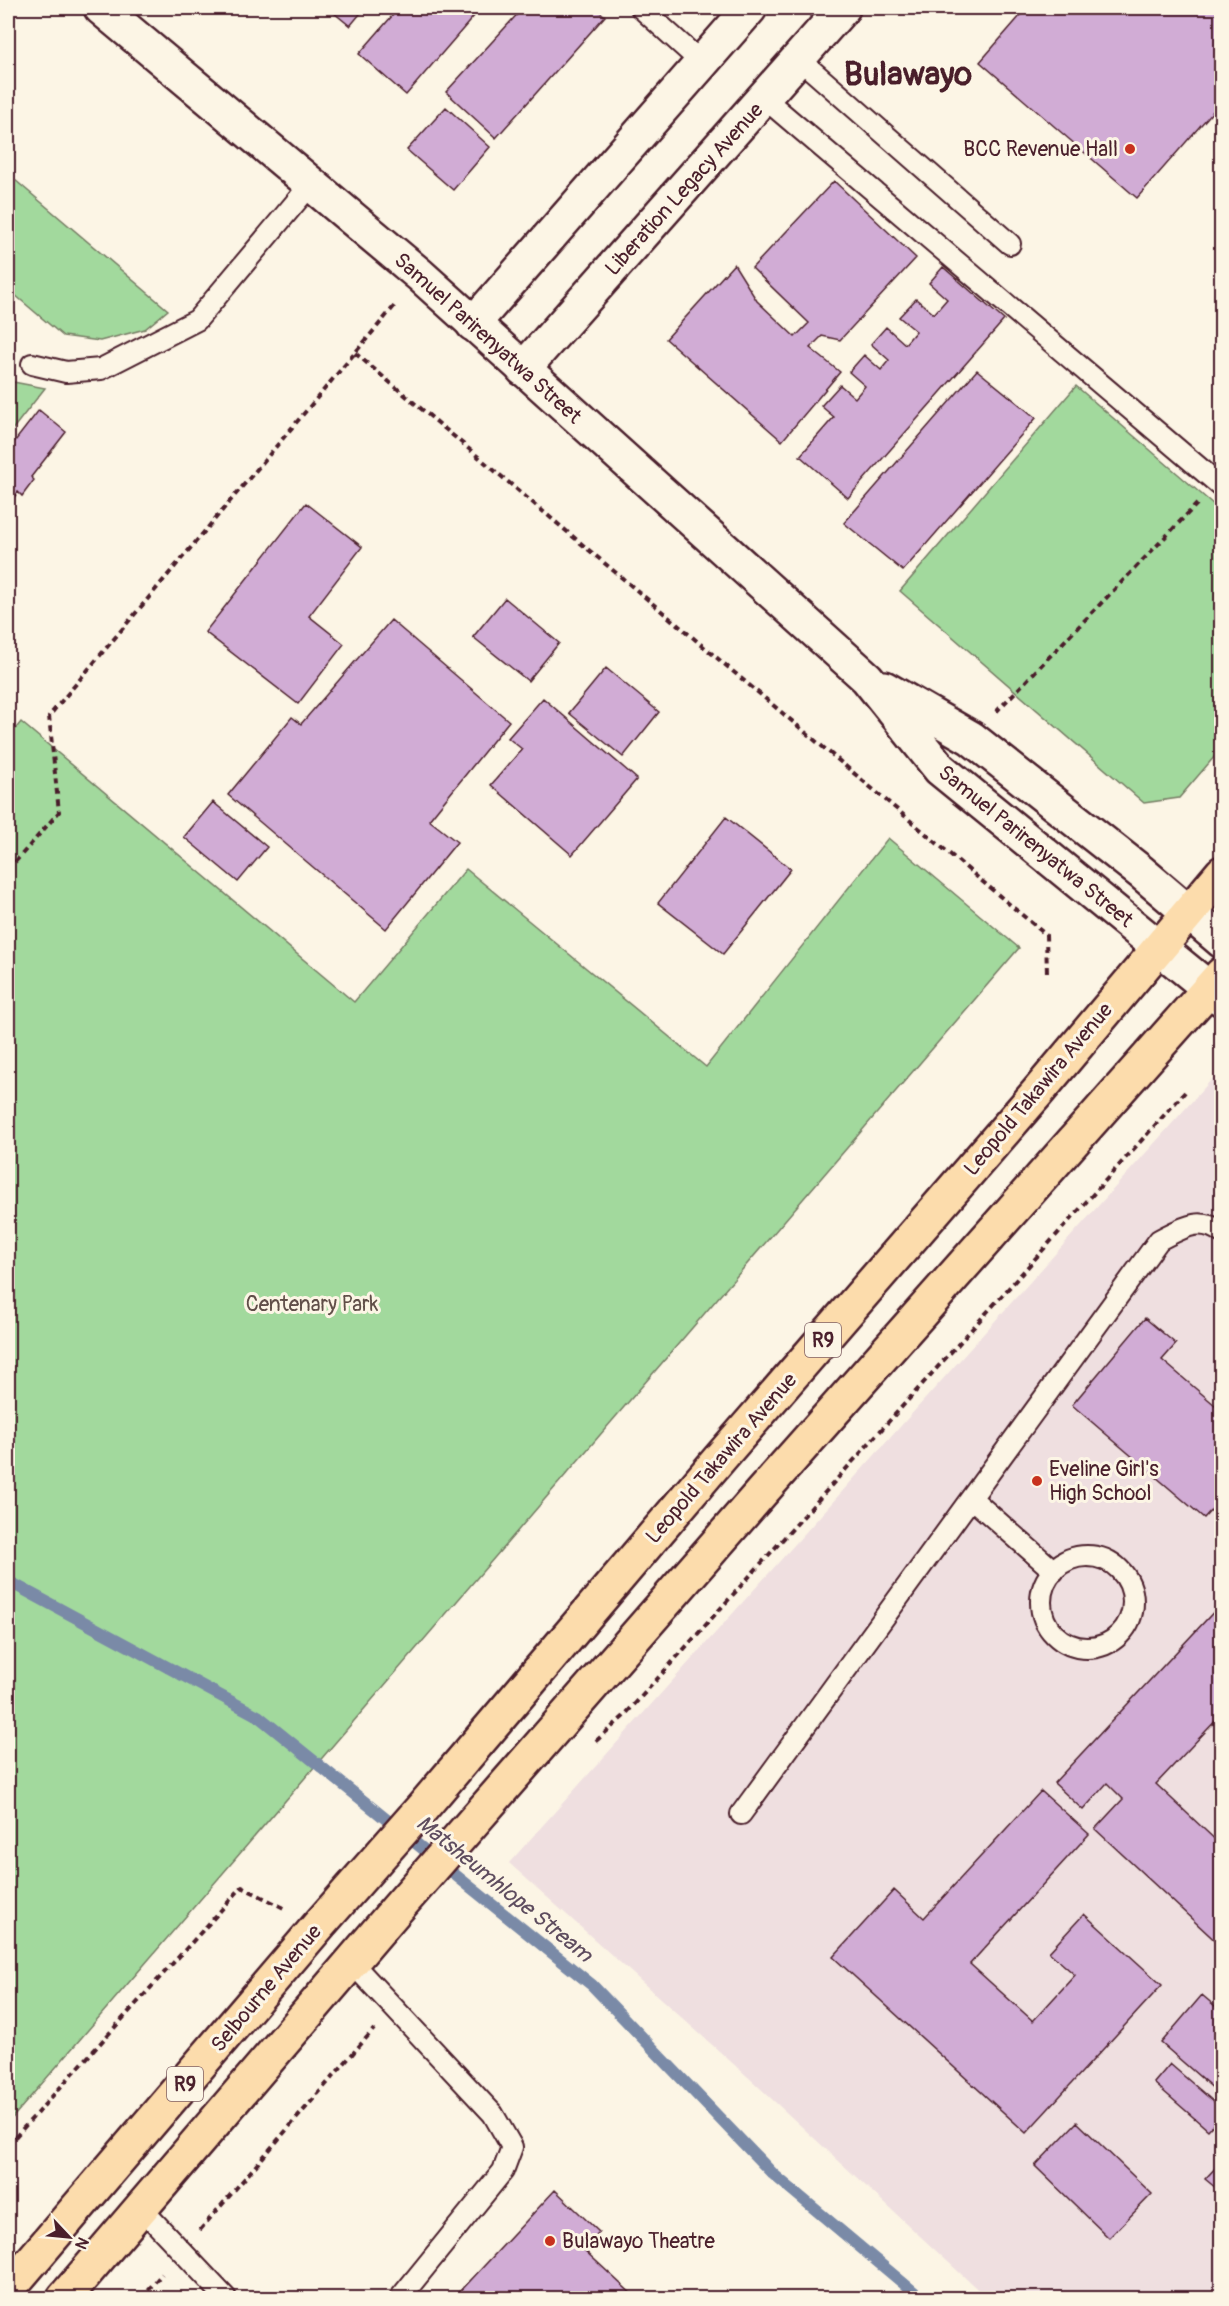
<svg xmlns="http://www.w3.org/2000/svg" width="1229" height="2306" font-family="Pangolin,sans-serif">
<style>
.built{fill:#efdfe0}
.green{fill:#a2d99d;stroke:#767c64;stroke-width:1.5}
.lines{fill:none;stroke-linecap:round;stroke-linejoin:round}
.stream{stroke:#7a8aa7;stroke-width:12}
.building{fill:#d1acd5;stroke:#4a1f2b;stroke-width:1.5}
.service-casing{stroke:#4a1f2b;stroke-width:24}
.minor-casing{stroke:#4a1f2b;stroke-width:38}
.tertiary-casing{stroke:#4a1f2b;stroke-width:38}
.trunk-casing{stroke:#4a1f2b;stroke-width:38}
.path{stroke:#4a1f2b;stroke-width:4;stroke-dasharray:6 4.5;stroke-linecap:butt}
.service{stroke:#fcf5e5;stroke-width:20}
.minor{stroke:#fcf5e5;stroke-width:33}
.tertiary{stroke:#fcf5e5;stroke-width:33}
.trunk{stroke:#fcdcac;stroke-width:33}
.poi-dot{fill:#c8321e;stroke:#fcf5e5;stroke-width:2}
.labels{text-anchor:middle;stroke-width:6;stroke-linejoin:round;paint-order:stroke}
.shield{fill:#fcf5e5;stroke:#7f5f63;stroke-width:1.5}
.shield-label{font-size:20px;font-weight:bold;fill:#4a1f2b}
.poi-label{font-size:21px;fill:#4a1f2b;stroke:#fcf5e5;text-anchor:start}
.street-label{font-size:21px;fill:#4a1f2b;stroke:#fcf5e5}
.park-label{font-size:21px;fill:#604e48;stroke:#fcf5e5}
.water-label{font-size:22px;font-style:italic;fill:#5e4c5e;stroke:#fcf5e5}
.town-label{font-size:33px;font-weight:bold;fill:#4a1f2b;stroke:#fcf5e5}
</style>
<rect width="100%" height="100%" fill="#fcf5e5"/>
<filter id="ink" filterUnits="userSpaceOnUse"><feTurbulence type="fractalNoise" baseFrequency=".0167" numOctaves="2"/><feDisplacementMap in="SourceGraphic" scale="12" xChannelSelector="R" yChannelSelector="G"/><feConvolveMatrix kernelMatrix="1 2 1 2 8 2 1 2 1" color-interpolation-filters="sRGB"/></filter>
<g filter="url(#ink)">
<path class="built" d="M1221,1069V2298H987L748,2077L509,1863Z"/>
<path class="green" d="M8,174L168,310L145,329L100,341L63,336L8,289Z
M8,381L45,388L8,435Z
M1076,386L1221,511V749L1179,798L1144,803L900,591Z
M21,722L354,1002L466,869L706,1067L888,838L1019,948L8,2123V738Z"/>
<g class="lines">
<path class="stream" d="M8,1581L258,1716L592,1985L773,2174L921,2298"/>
</g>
<path class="building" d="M328,8H365L350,26Z
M399,8H481L406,95L359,54Z
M523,8H595L605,16L496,138L446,92Z
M1027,8H1222V101L1137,198L980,62Z
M446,107L490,147L453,190L407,150Z
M834,181L916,258L840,340L822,336L810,348L840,372L782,441L666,339L734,264L757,301L795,337L809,323L752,268Z
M943,267L1004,320L848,498L800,456L834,417L821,406L840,385L855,398L865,386L849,372L864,355L881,370L889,360L871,344L886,327L905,344L916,331L899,317L916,299L934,314L947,299L929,283Z
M977,370L1036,418L903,571L844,523Z
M39,410L66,432L31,477L34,480L22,496L18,492L8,505V450Z
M306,503L362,547L309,616L344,644L298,704L205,632Z
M505,598L559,643L528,681L473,637Z
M391,620L509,721L429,820L457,842L386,929L228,795L292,717L301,724Z
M606,668L659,712L623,757L569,713Z
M543,698L637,779L572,855L491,785L522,749L508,738Z
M213,802L267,847L238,882L184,837Z
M726,817L791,869L723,954L658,903Z
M1145,1318L1176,1344L1162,1360L1222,1411V1498L1204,1518L1072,1405Z
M1222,1603V1714L1156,1784L1222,1846V1947L1095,1829L1123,1799L1107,1783L1083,1810L1054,1783Z
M1041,1791L1089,1834L970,1964L1033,2021L1075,1975L1049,1952L1084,1914L1162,1985L1026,2133L833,1957L894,1890L924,1918Z
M1202,1995L1222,2012V2096L1161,2043Z
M1170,2064L1222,2109V2115L1208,2130L1154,2083Z
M1077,2122L1152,2194L1109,2238L1035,2166Z
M1222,2161V2193L1205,2179Z
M555,2190L599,2232L583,2249L636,2298H459L456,2296Z"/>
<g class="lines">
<defs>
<path id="service" d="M641,8L702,63
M799,59L1010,244
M764,98L1222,487
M32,364L66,372L101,369L197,320L311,184
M971,1498L1054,1571
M1041 1602a46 46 0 1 1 92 0a46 46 0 1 1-92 0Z
M741,1814L1159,1240C1181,1229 1200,1215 1222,1233
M352,1963L493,2114L512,2147L503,2171L400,2298
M142,2209L226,2298"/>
<path id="minor" d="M473,324L750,8
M523,369L843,8"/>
<path id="tertiary" d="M101,8L420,275L867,678L940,769L1222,999
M884,688L971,738L1141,872L1222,941"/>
<path id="trunk" d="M8,2289L319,1925L423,1807L721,1457L1037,1093L1222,873
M64,2298L396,1910L760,1494L1222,974"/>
</defs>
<use href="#service" class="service-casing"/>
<use href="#minor" class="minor-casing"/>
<use href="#tertiary" class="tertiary-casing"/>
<use href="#trunk" class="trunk-casing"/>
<path class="path" d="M355,353L1046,935L1047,974
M996,712L1197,504
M8,870L59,812L49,716L397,303
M596,1741L623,1717L1185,1092
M8,2145L242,1887L286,1909
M200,2230L374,2029
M141,2298L162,2274"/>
<use href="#service" class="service"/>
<use href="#minor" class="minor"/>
<use href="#tertiary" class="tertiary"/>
<use href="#trunk" class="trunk"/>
</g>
</g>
<g class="poi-dot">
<circle cx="1130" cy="149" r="6"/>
<circle cx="1037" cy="1481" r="6"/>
<circle cx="550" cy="2241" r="6"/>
</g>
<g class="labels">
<g class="shield">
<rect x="805" y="1323" width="36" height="34" rx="4.5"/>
<rect x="167" y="2067" width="36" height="34" rx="4.5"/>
</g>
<g class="shield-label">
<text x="823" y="1347">R9</text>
<text x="185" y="2091">R9</text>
</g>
<g class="poi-label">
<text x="1118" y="156" text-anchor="end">BCC Revenue Hall</text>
<text x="1049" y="1476">Eveline Girl's<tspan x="1049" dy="24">High School</tspan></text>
<text x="562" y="2248">Bulawayo Theatre</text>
</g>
<g class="street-label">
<text transform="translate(684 189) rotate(-48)" y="7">Liberation Legacy Avenue</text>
<text transform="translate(488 338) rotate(42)" y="7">Samuel Parirenyatwa Street</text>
<text transform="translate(1036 846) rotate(39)" y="7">Samuel Parirenyatwa Street</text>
<text transform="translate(1038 1089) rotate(-50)" y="7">Leopold Takawira Avenue</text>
<text transform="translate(721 1458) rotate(-49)" y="7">Leopold Takawira Avenue</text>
<text transform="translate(266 1988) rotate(-50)" y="7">Selbourne Avenue</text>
</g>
<g class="park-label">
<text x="312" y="1311">Centenary Park</text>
</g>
<g class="water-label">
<text transform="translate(505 1888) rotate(39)" y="8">Matsheumhlope Stream</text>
</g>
<g class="town-label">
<text x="908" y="85">Bulawayo</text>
</g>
</g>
<rect width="1229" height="2306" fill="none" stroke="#fcf5e5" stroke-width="30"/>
<rect x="15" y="15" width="1199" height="2276" fill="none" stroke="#4a1f2b" stroke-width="2" filter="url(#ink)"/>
<g transform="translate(69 2237) rotate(116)" stroke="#fcf5e5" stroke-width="4.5" paint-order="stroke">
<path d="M0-4.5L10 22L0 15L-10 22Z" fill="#4a1f2b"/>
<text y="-9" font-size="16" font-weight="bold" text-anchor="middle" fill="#4a1f2b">N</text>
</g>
</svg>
